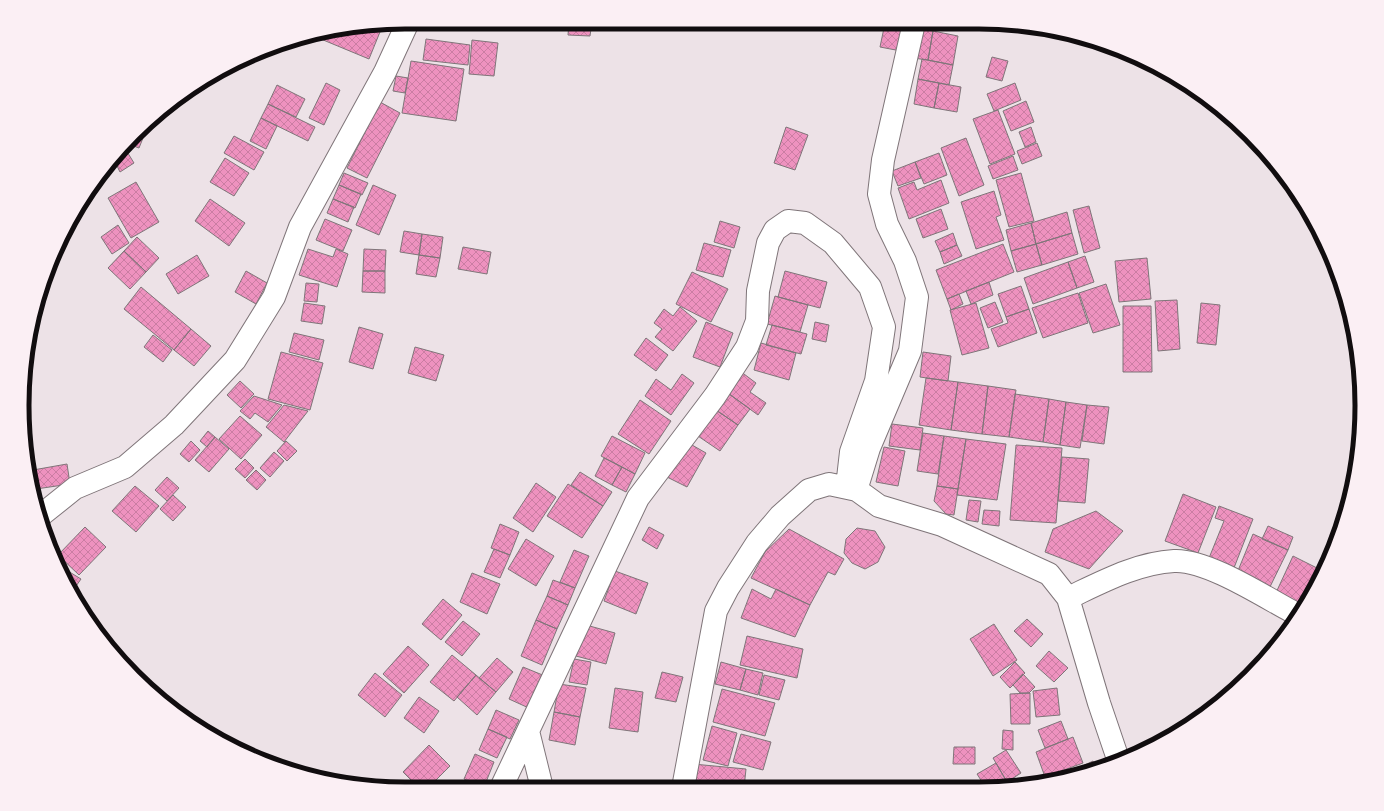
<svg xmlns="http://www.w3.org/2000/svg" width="1384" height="811" font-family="Overpass,sans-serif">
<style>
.building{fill:url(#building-cross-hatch);stroke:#7f7579}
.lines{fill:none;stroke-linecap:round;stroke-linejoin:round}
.minor-casing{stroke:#7f7579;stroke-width:24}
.minor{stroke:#fff;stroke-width:22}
.rim{fill:none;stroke:#110d0f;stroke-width:5}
</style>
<defs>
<pattern id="building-cross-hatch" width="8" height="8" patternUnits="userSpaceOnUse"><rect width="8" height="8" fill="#ee92bf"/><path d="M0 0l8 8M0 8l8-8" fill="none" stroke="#cb7da3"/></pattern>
</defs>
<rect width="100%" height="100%" fill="#ede2e7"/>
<path class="building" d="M569,22H592L590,36L568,35Z
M885,23H906L901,51L880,47Z
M928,23H958L957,29L928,25Z
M380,26L382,27L369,59L316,37Z
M918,29L933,31L928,60L913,58Z
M933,31L958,36L953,65L928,60Z
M426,39L470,45L468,65L423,60Z
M472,40L498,43L494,76L469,74Z
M992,57L1008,61L1002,81L986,77Z
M922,59L953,65L949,85L918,79Z
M411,61L464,69L456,121L402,113Z
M396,76L408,78L405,93L393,91Z
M918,79L939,83L934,108L914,104Z
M326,83L340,90L324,125L309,118Z
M939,83L961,87L957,112L934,108Z
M1015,83L1021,100L994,111L987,94Z
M277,85L305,99L296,117L268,104Z
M1026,101L1034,122L1011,131L1003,111Z
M380,102L400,113L367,178L347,168Z
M268,104L315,127L308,141L261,118Z
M998,110L1015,154L990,164L973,119Z
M261,118L277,126L266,149L250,141Z
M786,127L808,135L795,170L774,163Z
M1031,127L1036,142L1025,147L1019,132Z
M147,128L139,148L131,145Z
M234,136L264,152L254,170L224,153Z
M966,138L984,185L959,196L941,148Z
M1037,143L1042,156L1022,164L1017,151Z
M126,150L134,163L120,172L115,162Z
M939,153L947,175L924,184L915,162Z
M1013,156L1018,170L993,179L988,166Z
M225,158L249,173L234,196L210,182Z
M915,162L921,178L898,186L892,171Z
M344,173L368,183L362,195L339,185Z
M1021,173L1034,221L1009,227L996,180Z
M941,180L949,203L909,219L898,188L914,182L917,190Z
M136,182L159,222L131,238L108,198Z
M339,185L361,194L355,208L333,199Z
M373,185L396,195L379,235L356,225Z
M994,191L1001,215L996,217L1004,240L976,249L961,202Z
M210,199L245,223L229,246L195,221Z
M333,199L354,207L348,222L327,213Z
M1089,206L1100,248L1084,253L1073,210Z
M941,209L948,229L923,238L916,219Z
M1067,212L1072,233L1036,244L1031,223Z
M325,219L352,230L343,251L316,240Z
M720,221L740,227L734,248L714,242Z
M1031,223L1036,244L1011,251L1006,230Z
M118,225L129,243L112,254L101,237Z
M404,231L422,234L419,255L400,252Z
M953,233L957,245L940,252L935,241Z
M1072,233L1078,254L1042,265L1036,244Z
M422,234L443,237L440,258L419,255Z
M137,237L159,258L146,272L124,251Z
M704,243L731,250L723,277L696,270Z
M1003,244L1014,272L947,299L936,270Z
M1036,244L1042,265L1017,272L1011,251Z
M957,245L962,256L944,264L940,252Z
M463,247L491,252L487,274L458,269Z
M308,249L333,257L336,249L348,254L337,287L299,275Z
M364,249L386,250L385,271H363Z
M124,251L146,272L130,289L108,268Z
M197,255L209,276L178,294L166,274Z
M419,255L440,258L436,277L416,274Z
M1085,256L1094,282L1077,288L1068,262Z
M1147,258L1151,299L1119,302L1115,261Z
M1068,262L1077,288L1033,304L1024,278Z
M246,271L267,283L256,304L235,292Z
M363,271H385V293L362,292Z
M785,271L827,282L820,308L778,297Z
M692,272L728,289L711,322L676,304Z
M989,282L993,295L971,304L966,291Z
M306,283L319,284L317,302L304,301Z
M1106,284L1120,325L1093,333L1079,293Z
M1021,286L1029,309L1006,317L998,294Z
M141,287L191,329L174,350L124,309Z
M1078,293L1088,323L1043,338L1032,308Z
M959,294L963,304L951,310L947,299Z
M775,296L808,305L800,332L767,324Z
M1177,300L1180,349L1158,351L1155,301Z
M995,302L1003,322L988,328L980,308Z
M304,303L325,306L322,324L301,321Z
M976,303L989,348L962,355L950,310Z
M1201,303L1220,305L1216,345L1197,343Z
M1123,306H1151L1152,372H1123Z
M680,307L697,321L673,351L655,337L662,329L654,323L664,309L673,316Z
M1029,309L1037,333L998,347L991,329L1008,323L1006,317Z
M706,322L733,333L720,367L693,357Z
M815,322L829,325L826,342L812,339Z
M772,325L807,334L801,354L766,345Z
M359,327L383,334L373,369L349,362Z
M191,329L211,346L194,366L174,350Z
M294,333L324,340L319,360L289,352Z
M153,335L172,350L163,362L144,347Z
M646,338L668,355L656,371L634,355Z
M761,343L796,353L789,380L754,370Z
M415,347L444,355L436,381L408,373Z
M281,352L323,363L310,410L268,399Z
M923,352L951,356L948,381L920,377Z
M740,371L756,383L750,392L766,403L758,415L725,391Z
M682,374L694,383L671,415L645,396L656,379L671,390Z
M926,378L958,382L951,430L919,425Z
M240,381L254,394L241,408L227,395Z
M958,382L988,386L982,434L951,430Z
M988,386L1016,390L1009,437L982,434Z
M725,391L750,409L738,425L713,408Z
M1015,394L1049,399L1043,442L1009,437Z
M254,396L282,405L268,422L255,413L250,419L240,411Z
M1049,399L1066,402L1060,445L1043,442Z
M640,400L671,421L649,454L618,434Z
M1066,402L1087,405L1080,448L1060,445Z
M284,405L308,411L284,442L266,427Z
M1087,405L1109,407L1104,444L1082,441Z
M713,408L738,425L720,451L695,434Z
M240,416L262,435L241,459L219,439Z
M892,424L923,428L920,450L889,446Z
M208,431L215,437L207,447L200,441Z
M923,433L944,436L938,474L917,471Z
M612,436L645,453L635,474L601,456Z
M944,436L966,439L958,489L937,486Z
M215,437L229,449L209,472L195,460Z
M966,439L1006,444L997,500L957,495Z
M191,441L200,450L189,462L180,454Z
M286,441L297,451L287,461L277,451Z
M685,441L706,453L687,487L665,476Z
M1016,445L1062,448L1056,523L1010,520Z
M884,447L905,451L898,486L876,482Z
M274,452L284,461L270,477L260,468Z
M1062,457L1089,459L1085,503L1058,501Z
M604,458L622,467L612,485L595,476Z
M245,459L254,468L245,478L235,469Z
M67,464L70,484L36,489L33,470Z
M622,467L635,474L626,492L612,485Z
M256,470L266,480L257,490L246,480Z
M580,472L612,492L603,506L571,485Z
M167,477L179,488L167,501L155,490Z
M536,483L556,497L533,532L513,518Z
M568,484L603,506L582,538L547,516Z
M135,486L159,506L136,532L112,511Z
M937,486L958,489L954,515L946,514L934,501Z
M1183,494L1216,507L1198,553L1165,541Z
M173,495L186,507L173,521L160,509Z
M969,500L981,501L978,522L966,520Z
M1219,506L1253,519L1232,573L1207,563L1224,521L1215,518Z
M984,510L1000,511L999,526L982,524Z
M1096,511L1123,531L1089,569L1045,552L1053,529Z
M500,524L519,532L510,555L491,548Z
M1268,526L1293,537L1288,550L1262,539Z
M85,527L106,547L79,575L58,555Z
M649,527L664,535L657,549L642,540Z
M857,528L875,531L885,547L878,562L865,569L852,563L844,553L846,539Z
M789,529L844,559L835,575L828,572L810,605L751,578L765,552Z
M1253,534L1288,550L1267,593L1235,578Z
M526,539L554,556L536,586L508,569Z
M494,549L510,555L500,578L484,572Z
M574,550L589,556L575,588L560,582Z
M1327,555L1330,557L1322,572L1319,570Z
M1293,556L1317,568L1298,608L1274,597Z
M63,568L81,579L74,589Z
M1319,570L1322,572L1311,593L1309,592Z
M615,571L648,583L636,614L604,601Z
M472,573L500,584L487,614L460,602Z
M553,580L575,588L568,605L547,596Z
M752,589L771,599L776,589L810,605L795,637L741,618Z
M547,596L568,605L557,629L536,620Z
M443,599L462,615L441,640L422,624Z
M1027,619L1043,634L1031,647L1014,631Z
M536,620L557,629L542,665L521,656Z
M463,621L480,634L462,656L445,642Z
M994,624L1017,660L993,676L970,639Z
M586,625L615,633L606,664L576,656Z
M747,636L803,649L797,678L740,665Z
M408,646L429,665L404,693L383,674Z
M1049,651L1068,668L1054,682L1036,666Z
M452,655L476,675L454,701L430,682Z
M497,658L513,672L496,692L479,678Z
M574,659L591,662L587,685L569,682Z
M721,662L746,669L740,690L715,684Z
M1015,662L1025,673L1010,688L1000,677Z
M523,667L545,676L531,709L509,699Z
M746,669L763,673L758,695L740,690Z
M662,672L683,677L676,702L655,698Z
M375,673L402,695L385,717L358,695Z
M1023,674L1035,687L1029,693H1020L1013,685Z
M476,675L496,692L477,715L457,697Z
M764,675L785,680L779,700L759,695Z
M559,684L586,688L580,717L554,712Z
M615,688L643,692L638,732L609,728Z
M1057,688L1060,715L1036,717L1033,691Z
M722,689L775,703L765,736L713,722Z
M1030,693V724H1011L1010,694Z
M419,697L439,711L424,733L404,718Z
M496,710L519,720L510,739L488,729Z
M554,712L580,717L575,745L549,740Z
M1061,721L1068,739L1045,748L1038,730Z
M712,726L737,733L728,766L703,760Z
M488,729L507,737L497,758L479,750Z
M1003,730L1013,731V750L1002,749Z
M741,734L771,742L763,770L733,762Z
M1073,737L1083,763L1045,777L1036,752Z
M429,745L450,766L428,788H419L403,772Z
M954,747H975V764H953Z
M1006,750L1021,773L1007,782L993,758Z
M475,754L494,762L484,787L464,779Z
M1093,761L1096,768L1078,776L1063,778L1062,776Z
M996,763L1007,782L1011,787L986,788L977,774Z
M693,764L746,769L744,788H690Z
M641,784L642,788H627Z"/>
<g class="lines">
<defs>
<path id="minor" d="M857,487L869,448L910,351L917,297L905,261L887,224L879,194L883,160L914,23
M40,516L75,488L125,467L174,425L235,360L274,297L300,227L385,72L408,22
M1068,598C1102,582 1137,563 1174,561C1206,559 1263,596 1291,611
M528,731L542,788
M501,788L638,498L715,396L747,347L757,321L758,291L768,243L775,230L788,221L805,223L833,243L870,287L884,327L876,381L851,452L847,487
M683,788L716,611L728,588L757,543L780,516L809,490L829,484L857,490L879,506L942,525L1049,574L1068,598L1099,703L1118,759"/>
</defs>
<use href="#minor" class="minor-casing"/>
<use href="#minor" class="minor"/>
</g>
<path d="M0 0H1384V811H0ZM405 29H979A376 376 0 0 1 1355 405V406A376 376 0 0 1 979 782H405A376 376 0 0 1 29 406V405A376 376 0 0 1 405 29Z" fill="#fbeff4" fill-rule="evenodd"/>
<path class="rim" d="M405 29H979A376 376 0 0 1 1355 405V406A376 376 0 0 1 979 782H405A376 376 0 0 1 29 406V405A376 376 0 0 1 405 29Z"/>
</svg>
